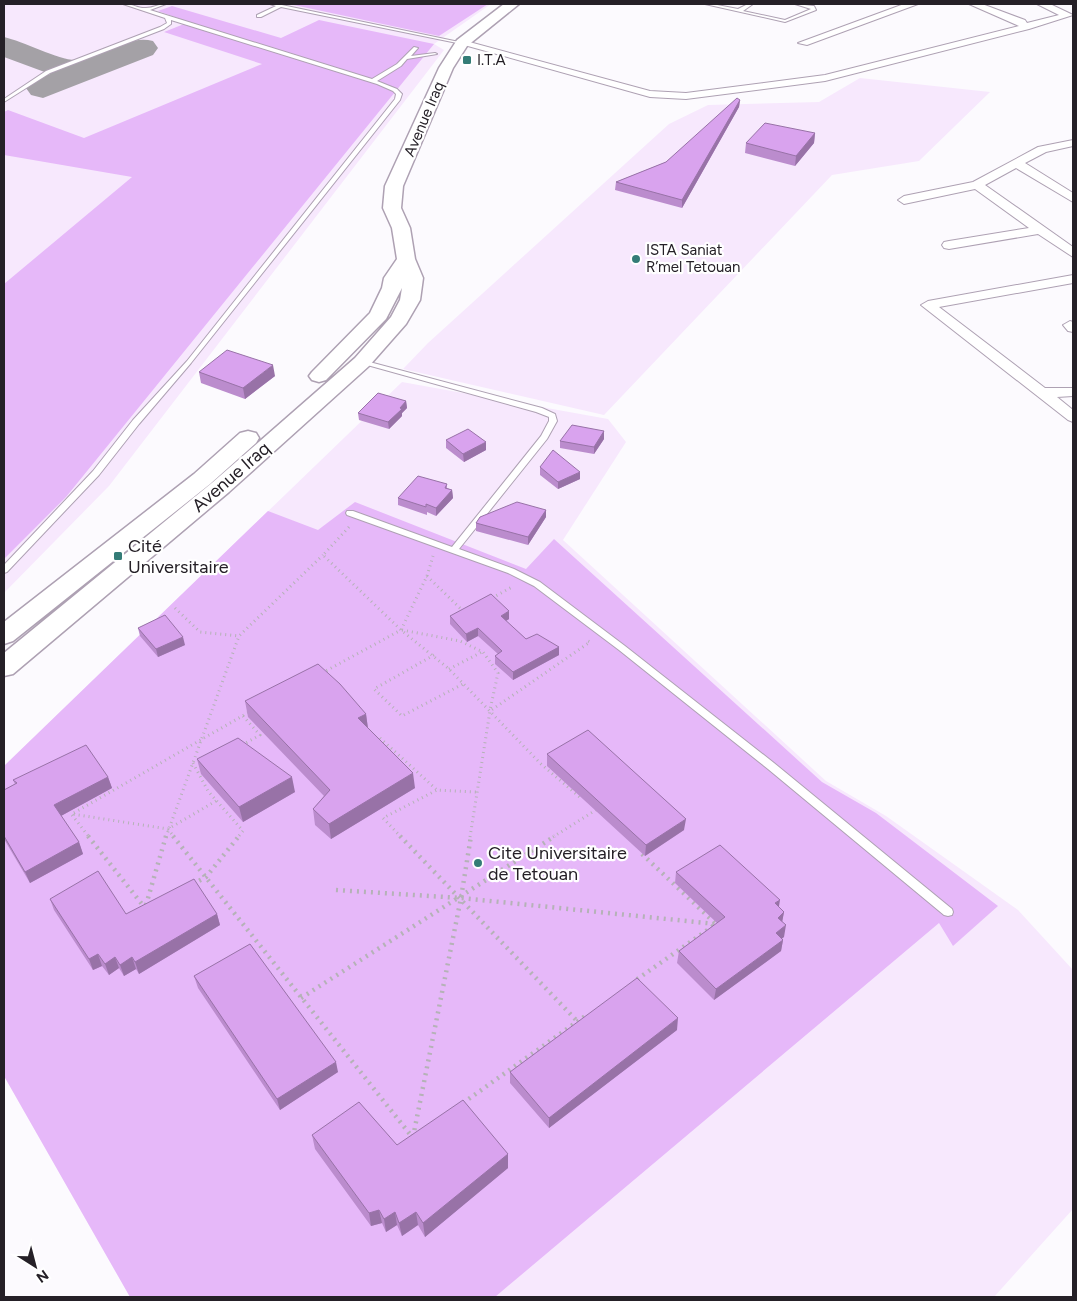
<svg xmlns="http://www.w3.org/2000/svg" width="1077" height="1301" font-family="Figtree,sans-serif">
<style>
.built{fill:#f7e8fd}
.green{fill:#e6b8f9}
.lines{fill:none;stroke-linecap:round;stroke-linejoin:round}
.taxiway{fill:#a4a1a6;fill-rule:evenodd}
.lane-casing{stroke:#aea1b3;stroke-width:2}
.street-casing{stroke:#aea1b3;stroke-width:2}
.secondary-casing{stroke:#aea1b3;stroke-width:3}
.path-far1{stroke:#b5b2b7;stroke-width:3;stroke-dasharray:1 4;stroke-linecap:butt}
.path{stroke:#b5b2b7;stroke-width:4.5;stroke-dasharray:2 5;stroke-linecap:butt}
.lane{fill:#fff;fill-rule:evenodd}
.street{fill:#fff;fill-rule:evenodd}
.secondary{fill:#fff;fill-rule:evenodd}
.wall{fill:#bb8ccd}
.shaded-wall{fill:#9872a7}
.building{fill:#d9a3ee;stroke:#9872a7}
.poi-dot{fill:#347c77;stroke:#fff;stroke-width:2}
.labels{text-anchor:middle;stroke-width:4.5;stroke-linejoin:round;paint-order:stroke}
.far-poi-label{font-size:15px;fill:#252027;stroke:#fff;text-anchor:start}
.far-street-label{font-size:15px;fill:#252027;stroke:#fff}
.street-label{font-size:18px;fill:#252027;stroke:#fff}
.poi-label{font-size:18px;fill:#252027;stroke:#fff;text-anchor:start}
</style>
<rect width="100%" height="100%" fill="#fcfafe"/>
<path class="built" d="M4,4H491L434,44L444,50L109,486L4,593Z
M860,78L990,92L919,161L832,175L604,415L403,369L428,343L669,124L708,105L819,102Z
M402,382L608,419L626,442L563,540L826,781L886,816L1018,910L1073,970V1209L994,1297H130L4,1076V766Z"/>
<path class="green" d="M289,4H488L439,36Z
M172,6L281,38L319,20L434,44L66,497L4,559V284L132,177L4,155V112L8,110L84,138L262,64L164,32L189,22L158,11Z
M355,502L526,569L554,539L822,782L876,813L998,906L953,946L939,923L495,1297H130L4,1076V766L268,511L318,530Z"/>
<g class="lines">
<path class="taxiway" d="M4,37C22,41 59,60 75,60C103,60 125,34 153,41L158,48L153,55L43,98L31,95L26,88L31,81L50,74L4,57Z"/>
<defs>
<path id="lane" d="M123,4C131,3 139,9 146,8C153,8 159,4 166,4L150,10L372,79L397,64L414,47L418,48L411,56L435,53L437,54L407,59L401,66L377,81L397,89L402,94L400,100L191,363L139,424L99,475L7,572L4,573V565L93,471L133,420L187,361L395,99L396,94L393,91L377,84L171,20V24L164,29L50,73L4,102V99L46,71L160,27L167,23L165,18Z
M270,4H277L464,43L462,44L281,7L261,17H257V15L276,6Z
M705,4H712L738,9L748,4H753L743,11L785,20L811,9L795,4L814,6L816,10L785,22Z
M362,360L542,408L555,414L557,421L547,439L459,549L514,569L540,582L625,646L774,763L952,909L953,912L952,915L948,916L944,915L768,769L619,650L534,586L508,573L347,515L346,513L347,511H353L452,547L541,436L549,421V417L536,412L360,363V361Z"/>
<path id="street" d="M904,4H918L807,45L798,43Z
M969,4H982L1025,20L1027,23L1059,15L1037,4H1050L1073,15L1029,29L825,81L686,99L650,97L457,43L462,40L650,91L686,93L825,75L1019,26Z
M1073,140V146L1046,152L1025,163L1073,193V202L1016,168L985,185L1073,247V257L1038,234L949,249L944,248L942,245L944,242L949,241L1029,228L975,189L904,204L898,200L904,196L973,182L1038,147Z
M1073,275V283L939,307L1045,388H1073V396L1057,397L1073,410V422L1068,420L921,305L928,301Z
M1070,321L1073,322V332L1068,331L1063,325Z"/>
<path id="secondary" d="M504,4H519L467,46L453,68L403,186L401,208L410,228L415,259L423,278L420,300L406,324L369,366L229,492L13,674L4,676V653L213,482L355,358L391,317L400,300L404,276L402,288L386,319L326,380L319,382L312,380L309,376L312,372L370,313L382,288L384,278L397,259L392,228L383,208L385,186L439,68L457,40Z
M248,431L256,433L259,438L256,443L210,484L13,641L4,644V622L194,474L240,433Z"/>
</defs>
<use href="#lane" class="lane-casing"/>
<use href="#street" class="street-casing"/>
<use href="#secondary" class="secondary-casing"/>
<path class="path-far1" d="M349,527L323,555L401,630L449,669L541,764L582,799
M427,576L464,612
M492,598L512,587
M175,608L200,632L239,636
M402,630L460,641L483,652L498,673L490,710
M434,655L374,689L402,716L463,684
M449,669L482,652
M322,673L401,630L427,576L433,556
M380,738L437,790L476,792
M242,745L260,735L243,716
M193,763L208,791L243,831L238,837
M216,801L168,829L72,814L251,711
M72,815L89,837
M168,829L174,837
M166,837L239,636L323,555
M401,837L383,818L437,790
M470,837L490,711L590,642L588,641
M553,837L596,810"/>
<path class="path" d="M88,836L145,908
M173,836L413,1138
M400,836L578,1022
M642,854L715,923
M193,884L206,877L239,836
M336,890L461,898L716,924L636,980
M146,905L166,836
M301,998L555,836
M463,1103L588,1014
M413,1137L461,898L471,836"/>
<use href="#lane" class="lane"/>
<use href="#street" class="street"/>
<use href="#secondary" class="secondary"/>
</g>
<path class="wall" d="M740,100L739,107L682,208L615,190L616,182L666,162Z
M815,133L814,143L795,166L745,153L746,143Z
M199,372L275,376L245,399L201,383Z
M406,401L407,408L402,413V416L389,429L359,420L358,413Z
M604,431V439L594,454L560,448V441Z
M446,440L486,450L464,462L446,448Z
M540,467L580,479L558,489L540,475Z
M447,484V488L452,490L453,498L436,516L427,512V515L398,505V498Z
M546,510V517L528,545L476,531V523Z
M450,616L509,619L506,621L526,639L559,647V655L513,680L495,664V656L498,654L478,636L467,642L450,624Z
M138,628L185,645L158,657L140,636Z
M245,701L366,714L368,728L415,788L331,839L315,825L313,809L324,796L248,717Z
M547,754L684,830L645,856L547,766Z
M197,759L295,792L243,822L201,774Z
M108,777L112,788L61,816L79,842L83,854L30,883L4,839V790L15,784L13,780Z
M676,872L779,907L784,912L782,921L784,937L782,938L783,940L781,951L714,1000L677,963L679,951L717,923L675,883Z
M50,899L126,914H217L220,925L139,974L136,969L124,976L119,968L109,975L102,966L93,970L54,910Z
M194,976L338,1072L280,1110L198,988Z
M677,1030L549,1128L510,1083V1072Z
M312,1135L397,1145L508,1154V1168L425,1237L418,1225L402,1236L397,1225L386,1232L382,1223L371,1226L315,1149Z"/>
<path class="shaded-wall" d="M740,100L739,107L682,208V200Z
M815,133L814,143L795,166L796,156Z
M273,365L275,376L245,399L243,388Z
M406,401L407,408L402,413V416L389,429L388,422Z
M604,431V439L594,454V447Z
M486,442V450L464,462L463,454Z
M580,472V479L558,489V482Z
M452,490L453,498L436,516V508Z
M546,510V517L528,545V537Z
M509,611V619L501,624V616Z
M478,628V636L467,642L466,634Z
M183,637L185,645L158,657L156,649Z
M559,647V655L513,680V672Z
M366,714L368,729L358,718Z
M413,773L415,788L331,839L329,824Z
M108,777L112,788L59,817L54,805Z
M292,777L295,792L243,822L239,807Z
M686,819L684,830L645,856L646,845Z
M79,842L83,854L30,883L25,872Z
M780,900L778,912L775,903Z
M784,912L782,923L778,918Z
M217,914L220,925L139,974L135,962Z
M786,925L784,937L774,944L776,933Z
M783,940L781,951L714,1000L716,989Z
M98,954L102,966L93,970L89,959Z
M115,957L119,968L109,975L105,964Z
M132,957L136,969L124,976L120,965Z
M678,1018L677,1030L549,1128V1118Z
M336,1062L338,1072L280,1110L277,1099Z
M508,1154V1168L425,1237L423,1223Z
M379,1210L382,1223L371,1226L369,1213Z
M395,1212L397,1225L386,1232L384,1219Z
M416,1212L418,1225L402,1236L399,1223Z"/>
<path class="building" d="M737,98L740,100L682,200L616,182L666,162Z
M765,123L815,133L796,156L746,143Z
M227,350L273,365L243,388L199,372Z
M378,393L406,401L400,408L402,409L388,422L358,413Z
M572,425L604,431L594,447L560,441Z
M468,429L486,442L463,454L446,440Z
M553,450L580,472L558,482L540,467Z
M418,476L447,484L445,488L452,490L436,508L426,504V507L398,498Z
M517,502L546,510L528,537L476,523L480,517Z
M491,594L509,611L501,616L526,639L537,634L559,647L513,672L495,656L502,651L478,628L466,634L450,616Z
M165,615L183,637L156,649L138,628Z
M318,664L340,684L366,714L358,718L413,773L329,824L313,809L330,790L245,701Z
M588,730L686,819L646,845L547,754Z
M238,738L292,777L239,807L197,759Z
M86,745L108,777L54,805L79,842L25,872L4,836V790L17,783L13,780Z
M720,845L780,900L775,903L784,912L778,918L786,925L776,933L783,940L716,989L679,951L725,917L676,872Z
M98,871L126,914L194,879L217,914L135,962L132,957L120,965L115,957L105,964L98,954L89,959L50,899Z
M250,944L336,1062L277,1099L194,976Z
M637,978L678,1018L549,1118L510,1072Z
M463,1100L508,1154L423,1223L416,1212L399,1223L395,1212L384,1219L379,1210L369,1213L312,1135L359,1102L397,1145Z"/>
<g class="poi-dot">
<rect x="462" y="55" width="10" height="10" rx="2.5"/>
<circle cx="636" cy="259" r="5"/>
<rect x="113" y="551" width="10" height="10" rx="2.5"/>
<circle cx="478" cy="863" r="5"/>
</g>
<g class="labels">
<g class="far-poi-label">
<text x="477" y="65">I.T.A</text>
<text x="646" y="255">ISTA Saniat<tspan x="646" dy="17">R’mel Tetouan</tspan></text>
</g>
<g class="far-street-label">
<text transform="translate(424 119) rotate(-67)" y="5">Avenue Iraq</text>
</g>
<g class="street-label">
<text transform="translate(231 477) rotate(-41)" y="6">Avenue Iraq</text>
</g>
<g class="poi-label">
<text x="128" y="552">Cité<tspan x="128" dy="21">Universitaire</tspan></text>
<text x="488" y="859">Cite Universitaire<tspan x="488" dy="21">de Tetouan</tspan></text>
</g>
</g>
<rect width="1077" height="1301" fill="none" stroke="#252027" stroke-width="10"/>
<g transform="translate(35 1266) rotate(144)" stroke="#ffffff" stroke-width="4" paint-order="stroke">
<path d="M0-4L9 19L0 12L-9 19Z" fill="#252027"/>
<text y="-8" font-size="14" font-weight="bold" text-anchor="middle" fill="#252027">N</text>
</g>
</svg>
